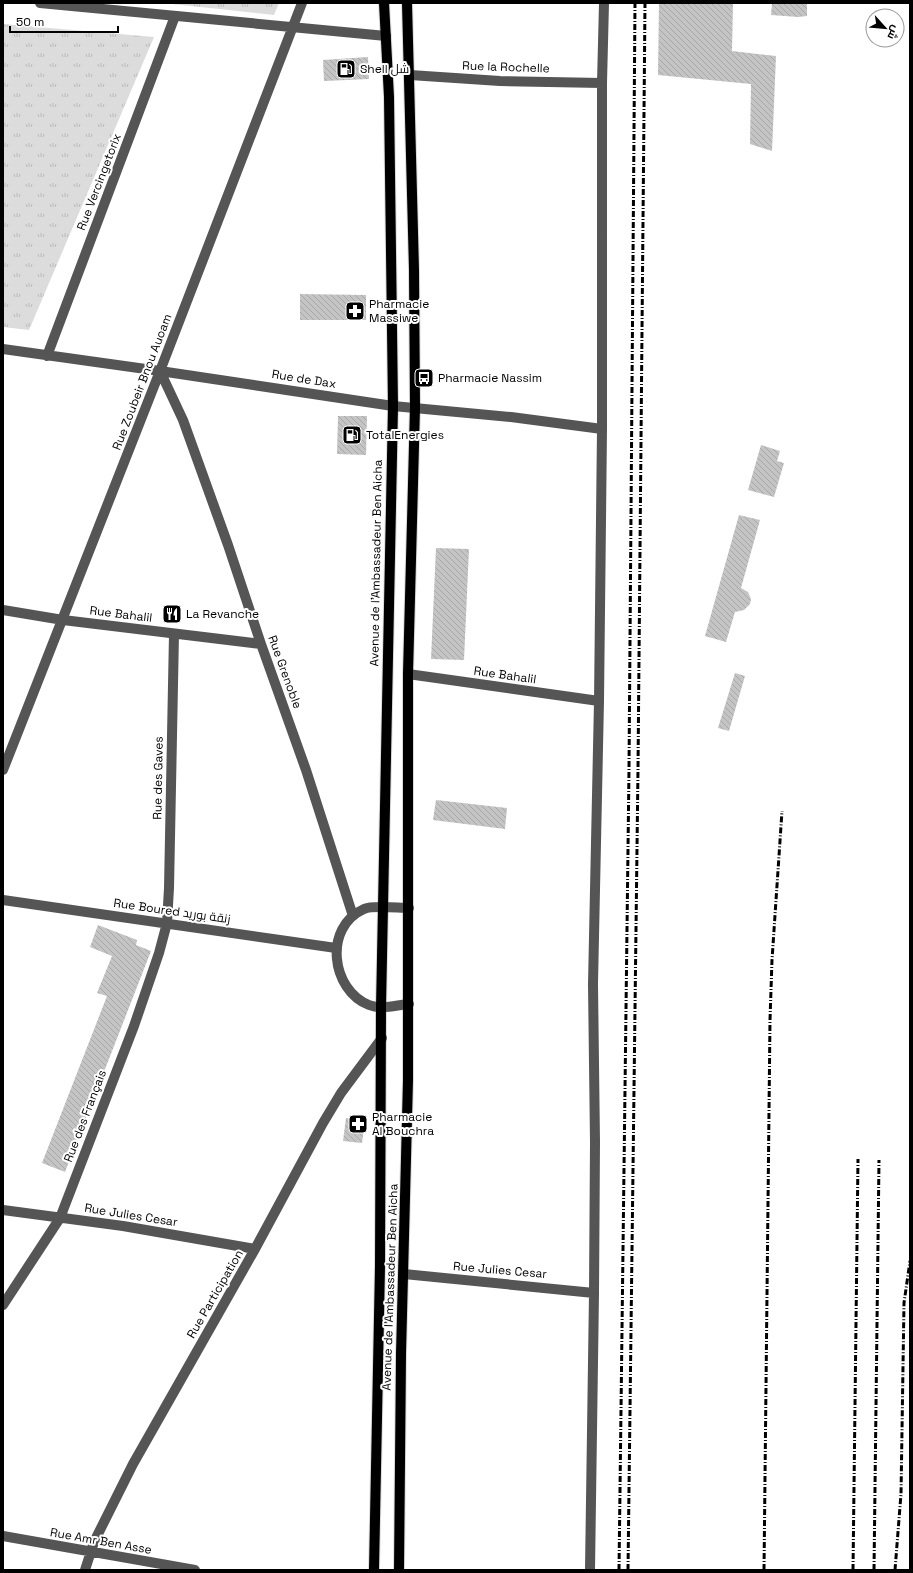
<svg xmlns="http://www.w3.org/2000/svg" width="913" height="1573" font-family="'Space Grotesk',Cairo,sans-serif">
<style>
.grass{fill:url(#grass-tufts)}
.building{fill:url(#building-back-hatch)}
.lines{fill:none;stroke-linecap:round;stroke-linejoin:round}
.major-casing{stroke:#dbdbdb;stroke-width:12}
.minor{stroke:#555;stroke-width:10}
.major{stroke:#000;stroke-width:10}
.rail{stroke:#000;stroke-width:3;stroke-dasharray:6 2 1 2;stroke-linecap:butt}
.labels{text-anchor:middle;stroke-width:4;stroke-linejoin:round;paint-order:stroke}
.street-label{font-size:12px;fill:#000;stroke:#fff}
.poi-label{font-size:12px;fill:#000;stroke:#fff;text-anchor:start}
</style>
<defs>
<pattern id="grass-tufts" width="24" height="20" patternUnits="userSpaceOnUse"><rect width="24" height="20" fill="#dcdcdc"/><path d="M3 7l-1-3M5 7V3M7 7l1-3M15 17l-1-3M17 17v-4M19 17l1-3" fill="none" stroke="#bbb"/></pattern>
<pattern id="building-back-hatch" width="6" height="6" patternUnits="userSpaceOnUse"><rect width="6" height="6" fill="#c4c4c4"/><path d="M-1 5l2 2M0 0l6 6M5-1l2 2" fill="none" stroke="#a7a7a7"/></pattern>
</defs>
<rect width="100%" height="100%" fill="#fff"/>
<path class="grass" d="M163,3H279L274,15Z
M3,24L154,37L29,330L3,327Z"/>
<path class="building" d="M659,3H733L732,51L776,56L772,151L750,144L751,84L658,75Z
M772,3H807V16L798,17L771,15Z
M368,57L369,79L324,81L323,60Z
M300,294L366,295V320H300Z
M338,416H367L366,455L337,454Z
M761,445L780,451L777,461L784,463L774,497L748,490Z
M739,515L760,520L741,588L748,592L751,599L750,604L744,610L735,612L726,642L705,636Z
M436,548L469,549L464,660L431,659Z
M735,673L745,676L729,731L718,728Z
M436,800L507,808L505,829L433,820Z
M98,925L137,940L136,945L151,951L65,1172L42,1163L107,996L97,993L112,956L90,947Z
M346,1118L365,1120L362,1143L343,1141Z"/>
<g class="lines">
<defs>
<path id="major" d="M374,1570L380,1266L381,1007L393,406L390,175L389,97L384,3
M399,1570L401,1354L408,1080V674L415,407L414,270L407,3"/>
</defs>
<use href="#major" class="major-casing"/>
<path class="minor" d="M40,3L386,36
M410,75L500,81L602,83
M3,349L160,371L393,406L511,417L602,429
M47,356L175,16
M160,371L183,420L228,545L261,644L306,770L353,916
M3,610L63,620L261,644
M408,674L599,701
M3,770L160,371L302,3
M3,900L336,948
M409,1004C396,1005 381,1010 369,1005C331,990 323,927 364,909C372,905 398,908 409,908
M3,1210L123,1226L255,1249
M404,1274L594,1293
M3,1305L60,1218L134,1026L159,953L167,923L169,888L174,634
M3,1536L195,1570
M85,1570L94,1542L133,1464L255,1249L323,1123L341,1093L382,1038
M590,1570L594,1293L595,1142L593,984L599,701L602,429V83L604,3"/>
<use href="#major" class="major"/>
<path class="rail" d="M619,1570L629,769L635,3
M628,1570L638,769L645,3
M764,1570L770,1020L772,960L782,811
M853,1570L858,1159
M874,1570L879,1160
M895,1570L901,1494L904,1303L910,1261"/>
</g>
<defs>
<symbol id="fuel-square" viewBox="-11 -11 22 22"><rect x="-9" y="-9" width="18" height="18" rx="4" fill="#000" stroke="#fff"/><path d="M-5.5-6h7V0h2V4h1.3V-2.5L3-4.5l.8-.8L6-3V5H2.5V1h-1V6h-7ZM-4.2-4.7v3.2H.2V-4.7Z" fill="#fff"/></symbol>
<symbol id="pharmacy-square" viewBox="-11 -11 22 22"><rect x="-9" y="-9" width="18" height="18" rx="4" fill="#000" stroke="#fff"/><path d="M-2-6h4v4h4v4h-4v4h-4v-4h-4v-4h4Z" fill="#fff"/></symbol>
<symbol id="bus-square" viewBox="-11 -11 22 22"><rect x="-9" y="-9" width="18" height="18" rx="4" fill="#000" stroke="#fff"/><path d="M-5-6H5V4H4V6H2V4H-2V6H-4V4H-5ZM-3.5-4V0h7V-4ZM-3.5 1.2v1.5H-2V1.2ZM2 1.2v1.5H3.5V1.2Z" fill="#fff"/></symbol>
<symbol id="restaurant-square" viewBox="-11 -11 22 22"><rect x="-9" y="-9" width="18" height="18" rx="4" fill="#000" stroke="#fff"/><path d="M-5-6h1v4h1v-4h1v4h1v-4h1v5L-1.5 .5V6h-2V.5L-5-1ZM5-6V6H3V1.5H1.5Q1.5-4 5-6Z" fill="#fff"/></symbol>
</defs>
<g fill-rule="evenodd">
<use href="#fuel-square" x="335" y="58" width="22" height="22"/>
<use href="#pharmacy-square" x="344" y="300" width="22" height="22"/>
<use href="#bus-square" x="413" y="367" width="22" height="22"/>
<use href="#fuel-square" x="341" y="424" width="22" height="22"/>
<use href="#restaurant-square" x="161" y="603" width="22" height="22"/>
<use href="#pharmacy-square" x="347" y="1113" width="22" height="22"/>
</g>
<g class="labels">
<g class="street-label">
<text transform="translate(506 67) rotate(2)" y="4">Rue la Rochelle</text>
<text transform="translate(99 182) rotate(-69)" y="4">Rue Vercingetorix</text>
<text transform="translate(304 379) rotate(9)" y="4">Rue de Dax</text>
<text transform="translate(142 382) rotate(-69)" y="4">Rue Zoubeir Bnou Auoam</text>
<text transform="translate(376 563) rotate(-89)" y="4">Avenue de l'Ambassadeur Ben Aicha</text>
<text transform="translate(121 614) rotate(7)" y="4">Rue Bahalil</text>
<text transform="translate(285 672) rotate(70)" y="4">Rue Grenoble</text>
<text transform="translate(505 675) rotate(8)" y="4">Rue Bahalil</text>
<text transform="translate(158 778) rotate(-89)" y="4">Rue des Gaves</text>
<text transform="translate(172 911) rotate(8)" y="4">Rue Boured زنقة بوريد</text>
<text transform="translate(85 1116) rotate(-69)" y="4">Rue des Français</text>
<text transform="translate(131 1215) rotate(9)" y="4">Rue Julies Cesar</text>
<text transform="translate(500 1270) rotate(5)" y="4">Rue Julies Cesar</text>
<text transform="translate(390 1287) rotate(-88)" y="4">Avenue de l'Ambassadeur Ben Aicha</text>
<text transform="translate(215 1294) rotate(-60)" y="4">Rue Participation</text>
<text transform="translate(101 1541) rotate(10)" y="4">Rue Amr Ben Asse</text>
</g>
<g class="poi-label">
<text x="360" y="73">Shell شل</text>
<text x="369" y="308">Pharmacie<tspan x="369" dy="14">Massiwe</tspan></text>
<text x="438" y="382">Pharmacie Nassim</text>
<text x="366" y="439">TotalEnergies</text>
<text x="186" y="618">La Revanche</text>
<text x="372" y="1121">Pharmacie<tspan x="372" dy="14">Al Bouchra</tspan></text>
</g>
</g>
<rect width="913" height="1573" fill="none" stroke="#000000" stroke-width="8"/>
<g transform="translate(885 28) rotate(117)"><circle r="19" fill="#ffffff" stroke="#999999"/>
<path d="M0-3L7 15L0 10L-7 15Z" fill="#000000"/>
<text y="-6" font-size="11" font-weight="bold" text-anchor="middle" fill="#000000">ش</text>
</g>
<path d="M10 26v6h108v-6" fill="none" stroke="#000000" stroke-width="2"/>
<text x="16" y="26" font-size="12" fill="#000000" stroke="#ffffff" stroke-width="3" paint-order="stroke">50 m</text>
</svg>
